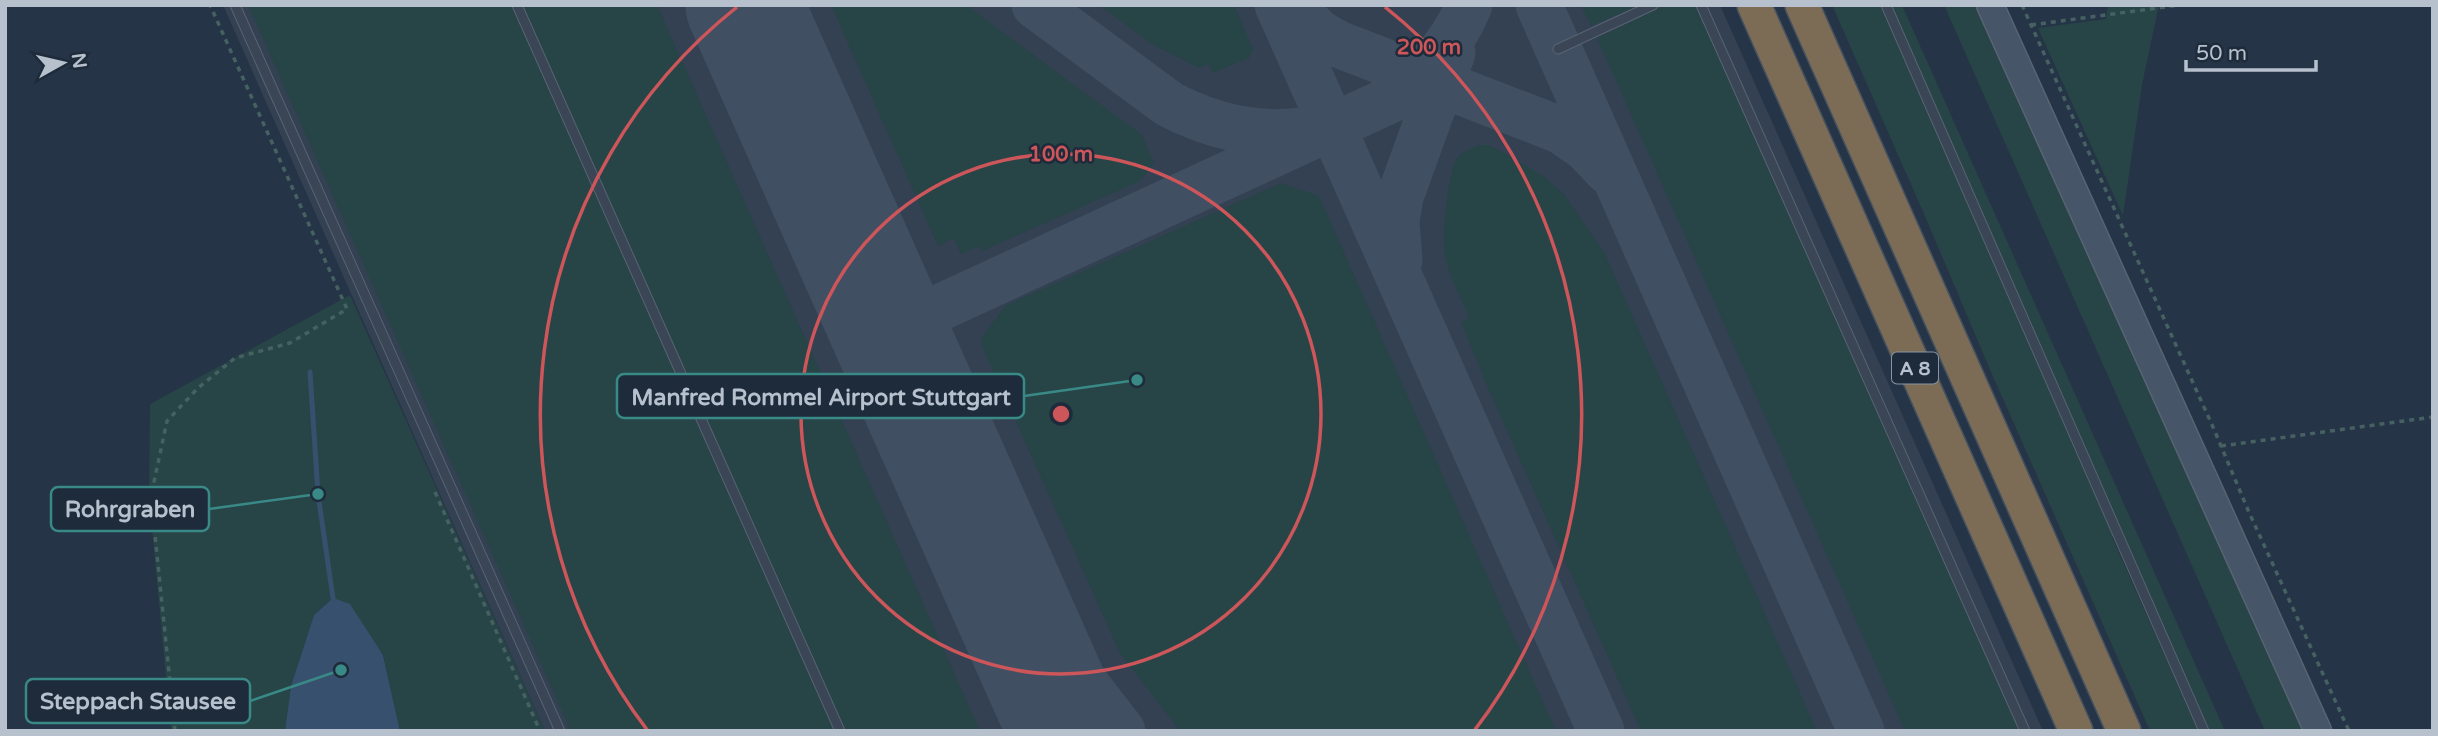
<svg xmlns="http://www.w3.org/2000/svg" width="2438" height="736" font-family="'Varela Round',sans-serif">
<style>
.airport{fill:#334153}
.green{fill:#274447}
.water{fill:#37506e}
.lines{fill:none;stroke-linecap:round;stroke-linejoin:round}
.stream{stroke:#37506e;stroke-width:5}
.taxiway{stroke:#404f61;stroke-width:47}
.runway{stroke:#404f61;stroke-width:117}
.lane-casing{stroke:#586472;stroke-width:11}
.secondary-casing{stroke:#586472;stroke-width:29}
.highway-casing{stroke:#445160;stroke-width:36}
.path{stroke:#466162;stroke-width:3.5;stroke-dasharray:5 5;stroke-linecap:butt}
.lane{stroke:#3a4655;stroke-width:9}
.secondary{stroke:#475569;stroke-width:26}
.highway{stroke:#7c6c56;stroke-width:33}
.ring{fill:none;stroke:#cd565a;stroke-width:3.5}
.labels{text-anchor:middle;stroke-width:5;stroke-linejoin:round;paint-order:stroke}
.shield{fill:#1e2b3b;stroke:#8994a2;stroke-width:2}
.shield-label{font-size:19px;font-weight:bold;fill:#b7c1ce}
.centre{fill:#cd565a;stroke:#1e2b3b;stroke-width:3.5}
.ring-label{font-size:21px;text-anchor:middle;font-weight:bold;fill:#cd565a;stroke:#1e2b3b;stroke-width:5;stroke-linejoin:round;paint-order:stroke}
.leader{fill:none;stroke:#398986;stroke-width:2.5}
.callout-dot{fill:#398986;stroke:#1e2b3b;stroke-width:2.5}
.callout{fill:#1e2b3b;stroke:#398986;stroke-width:2.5}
.callout-label{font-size:23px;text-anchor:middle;font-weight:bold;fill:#b7c1ce}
</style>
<rect width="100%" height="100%" fill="#253446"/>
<path class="airport" d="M223,5H1720L2043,731H545Z"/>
<path class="green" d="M248,5H513L836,731H571Z
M521,5H657L980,731H844Z
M831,5H966L1142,135L1154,163L1140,181L982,251L979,246L961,254L954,238L938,246Z
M1099,5H1234L1253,49L1249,58L1212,73L1209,64L1199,68L1150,43Z
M1581,5H1640L1591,26Z
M1666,5H1695L1698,8L2020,731H1905L1597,38Z
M1832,5H1902L2225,731H2210L2122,531L2112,537L2198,731H2150L1991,372L1924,214Z
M1944,5H1974L2303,731H2265Z
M2108,5H2159L2142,85L2123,216L2038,28L2106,19Z
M1479,145H1488L1499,150L1543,176L1563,193L1604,252L1817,731H1641L1488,388L1461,322L1469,318C1461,298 1450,278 1445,257C1441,240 1448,175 1456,160C1461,152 1470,149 1479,145Z
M1281,183L1319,196L1556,731H1180L1120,653L982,346L981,339L1005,306Z
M350,295L545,731H400L383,654L333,598L314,615L291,686L285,731H171L149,496L150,404Z"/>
<path class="water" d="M333,598L350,604L383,655L400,731H285L291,686L314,615Z"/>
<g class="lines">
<path class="stream" d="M310,372L318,494L333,598"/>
<path class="taxiway" d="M1035,5L1169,104C1213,127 1258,138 1309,130
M1278,5L1601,731
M1290,5L1319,33L1338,44L1560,130L1586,148L1608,171
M1539,5L1861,731
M1399,260L1396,221L1400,197L1452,53
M889,331L1390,100C1423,76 1453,45 1469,5
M1003,586L1077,673L1122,731"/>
<path class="runway" d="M744,5L1067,731"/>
<defs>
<path id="lane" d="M235,5L560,731
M517,5L840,731
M1701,5L2025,731
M1886,5L2204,731
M1558,49L1653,5"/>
<path id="secondary" d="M1990,5L2318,731"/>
<path id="highway" d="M1754,5L2076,731
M1802,5L2124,731"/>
</defs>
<use href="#lane" class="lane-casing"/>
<use href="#secondary" class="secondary-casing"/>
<use href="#highway" class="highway-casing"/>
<path class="path" d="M2022,5L2213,427L2248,510L2349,731
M2031,25L2180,5
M2221,446L2433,417
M435,492L540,731
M175,731L151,496L167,421L198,388L235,358L290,343L347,309L210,5"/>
<use href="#lane" class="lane"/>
<use href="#secondary" class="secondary"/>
<use href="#highway" class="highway"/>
</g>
<g class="ring">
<circle cx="1061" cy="414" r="260"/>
<path d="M648 731A520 520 0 0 1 737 7M1385 7A520 520 0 0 1 1474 731"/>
</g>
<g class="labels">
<rect class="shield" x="1892" y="352.5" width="46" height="31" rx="5"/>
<g class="shield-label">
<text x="1915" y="375">A 8</text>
</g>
</g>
<circle cx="1061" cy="414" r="10" class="centre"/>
<g class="ring-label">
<text x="1429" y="54">200 m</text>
<text x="1061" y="161">100 m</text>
</g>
<path class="leader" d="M1137 380L1024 396M318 494L209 509M341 670L250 701"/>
<g class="callout-dot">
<circle cx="1137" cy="380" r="7"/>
<circle cx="318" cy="494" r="7"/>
<circle cx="341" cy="670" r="7"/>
</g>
<g class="callout">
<rect x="617" y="374" width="407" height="44" rx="7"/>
<rect x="51" y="487" width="158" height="44" rx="7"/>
<rect x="26" y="679" width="224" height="44" rx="7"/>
</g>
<g class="callout-label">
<text x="821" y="405">Manfred Rommel Airport Stuttgart</text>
<text x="130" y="517">Rohrgraben</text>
<text x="138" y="709">Steppach Stausee</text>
</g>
<rect width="2438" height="736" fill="none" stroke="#b7c1ce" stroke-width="14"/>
<g transform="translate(63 63) rotate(82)" stroke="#1e2b3b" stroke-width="5" paint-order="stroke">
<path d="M0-5L12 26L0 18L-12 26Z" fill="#b7c1ce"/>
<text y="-10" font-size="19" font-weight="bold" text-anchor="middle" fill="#b7c1ce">N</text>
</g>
<path d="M2186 60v10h130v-10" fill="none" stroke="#b7c1ce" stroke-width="3.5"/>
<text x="2196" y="60" font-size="21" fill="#b7c1ce" stroke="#1e2b3b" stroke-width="5" paint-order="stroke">50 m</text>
</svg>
